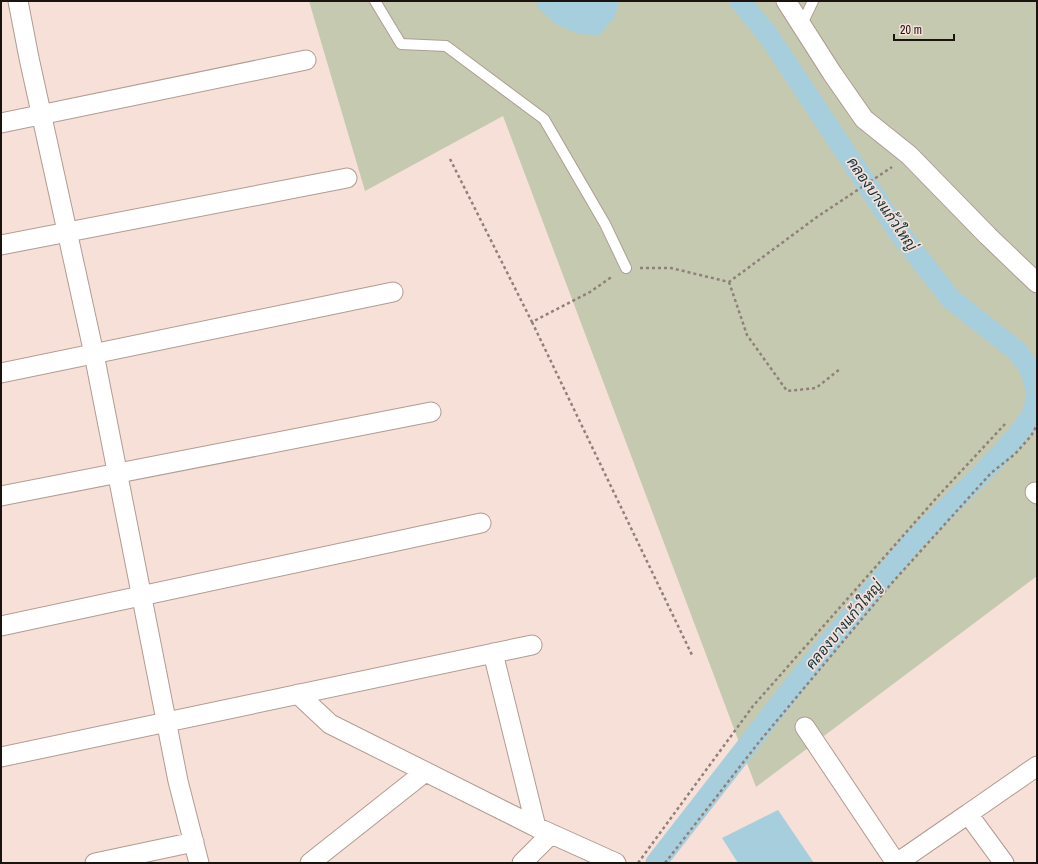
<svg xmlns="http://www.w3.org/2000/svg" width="1038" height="864" font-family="'Archivo Narrow',Sarabun,sans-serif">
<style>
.green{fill:#c5c9b0}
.water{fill:#a7cedc}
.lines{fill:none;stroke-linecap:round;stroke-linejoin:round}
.canal{stroke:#a7cedc;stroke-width:21}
.service-casing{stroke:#b09c93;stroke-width:12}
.minor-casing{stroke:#b09c93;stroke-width:21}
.path{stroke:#8f807a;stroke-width:2.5;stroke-dasharray:3 3;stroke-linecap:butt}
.service{stroke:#fff;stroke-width:10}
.minor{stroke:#fff;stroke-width:19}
.labels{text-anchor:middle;stroke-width:3.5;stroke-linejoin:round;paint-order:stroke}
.water-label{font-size:15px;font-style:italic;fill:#0c323c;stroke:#f6e0d7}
</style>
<rect width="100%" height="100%" fill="#f6e0d7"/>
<path class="green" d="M309,1H1037V576L756,787L503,116L365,191Z"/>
<path class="water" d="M538,1H619L615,17L599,35L578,34L554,23L538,8Z
M778,810L814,863H738L722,838Z"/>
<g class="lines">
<path class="canal" d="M740,1L768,35L897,230L951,299L1017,351L1030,369L1037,392
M656,863L803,674L915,539L981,475L1015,438L1033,414L1037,394"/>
<defs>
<path id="service" d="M375,1L401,44L446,46L544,119L605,224L626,268
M801,26L813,1"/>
<path id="minor" d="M18,1L29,58L94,354L178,781L199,863
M786,1L832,73L864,119L909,155L988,236L1037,283
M1,123L306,60
M1,245L347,178
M1,373L393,292
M1035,492L1037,494
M1,496L431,412
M1,626L481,523
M493,653L536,827
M298,694L330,724L536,827L616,863
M805,727L896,863
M1,757L532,645
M968,814L1037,766
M95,863L194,842
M310,863L425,772
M522,863L551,834
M897,863L968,814L1004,863"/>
</defs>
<use href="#service" class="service-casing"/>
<use href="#minor" class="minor-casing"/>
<path class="path" d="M450,159L532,322L590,292L613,276
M640,268H671L729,282L817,217L892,167
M729,282L747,335L787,391L816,388L840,369
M532,322L692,655
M638,863L753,706L939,495L1005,424
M665,863L759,742L891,584L991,473L1015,454L1031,436L1037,425"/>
<use href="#service" class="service"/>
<use href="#minor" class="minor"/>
</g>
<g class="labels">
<g class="water-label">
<text transform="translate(882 204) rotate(55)" y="5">คลองบางแก้วใหญ่</text>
<text transform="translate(844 625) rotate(-50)" y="5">คลองบางแก้วใหญ่</text>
</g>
</g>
<rect width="1038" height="864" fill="none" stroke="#1a1310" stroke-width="4"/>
<path d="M894 34v6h60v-6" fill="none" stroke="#1a1310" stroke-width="2"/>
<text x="900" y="34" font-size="12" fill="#1a1310" stroke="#f6e0d7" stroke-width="3" paint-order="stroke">20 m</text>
</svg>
